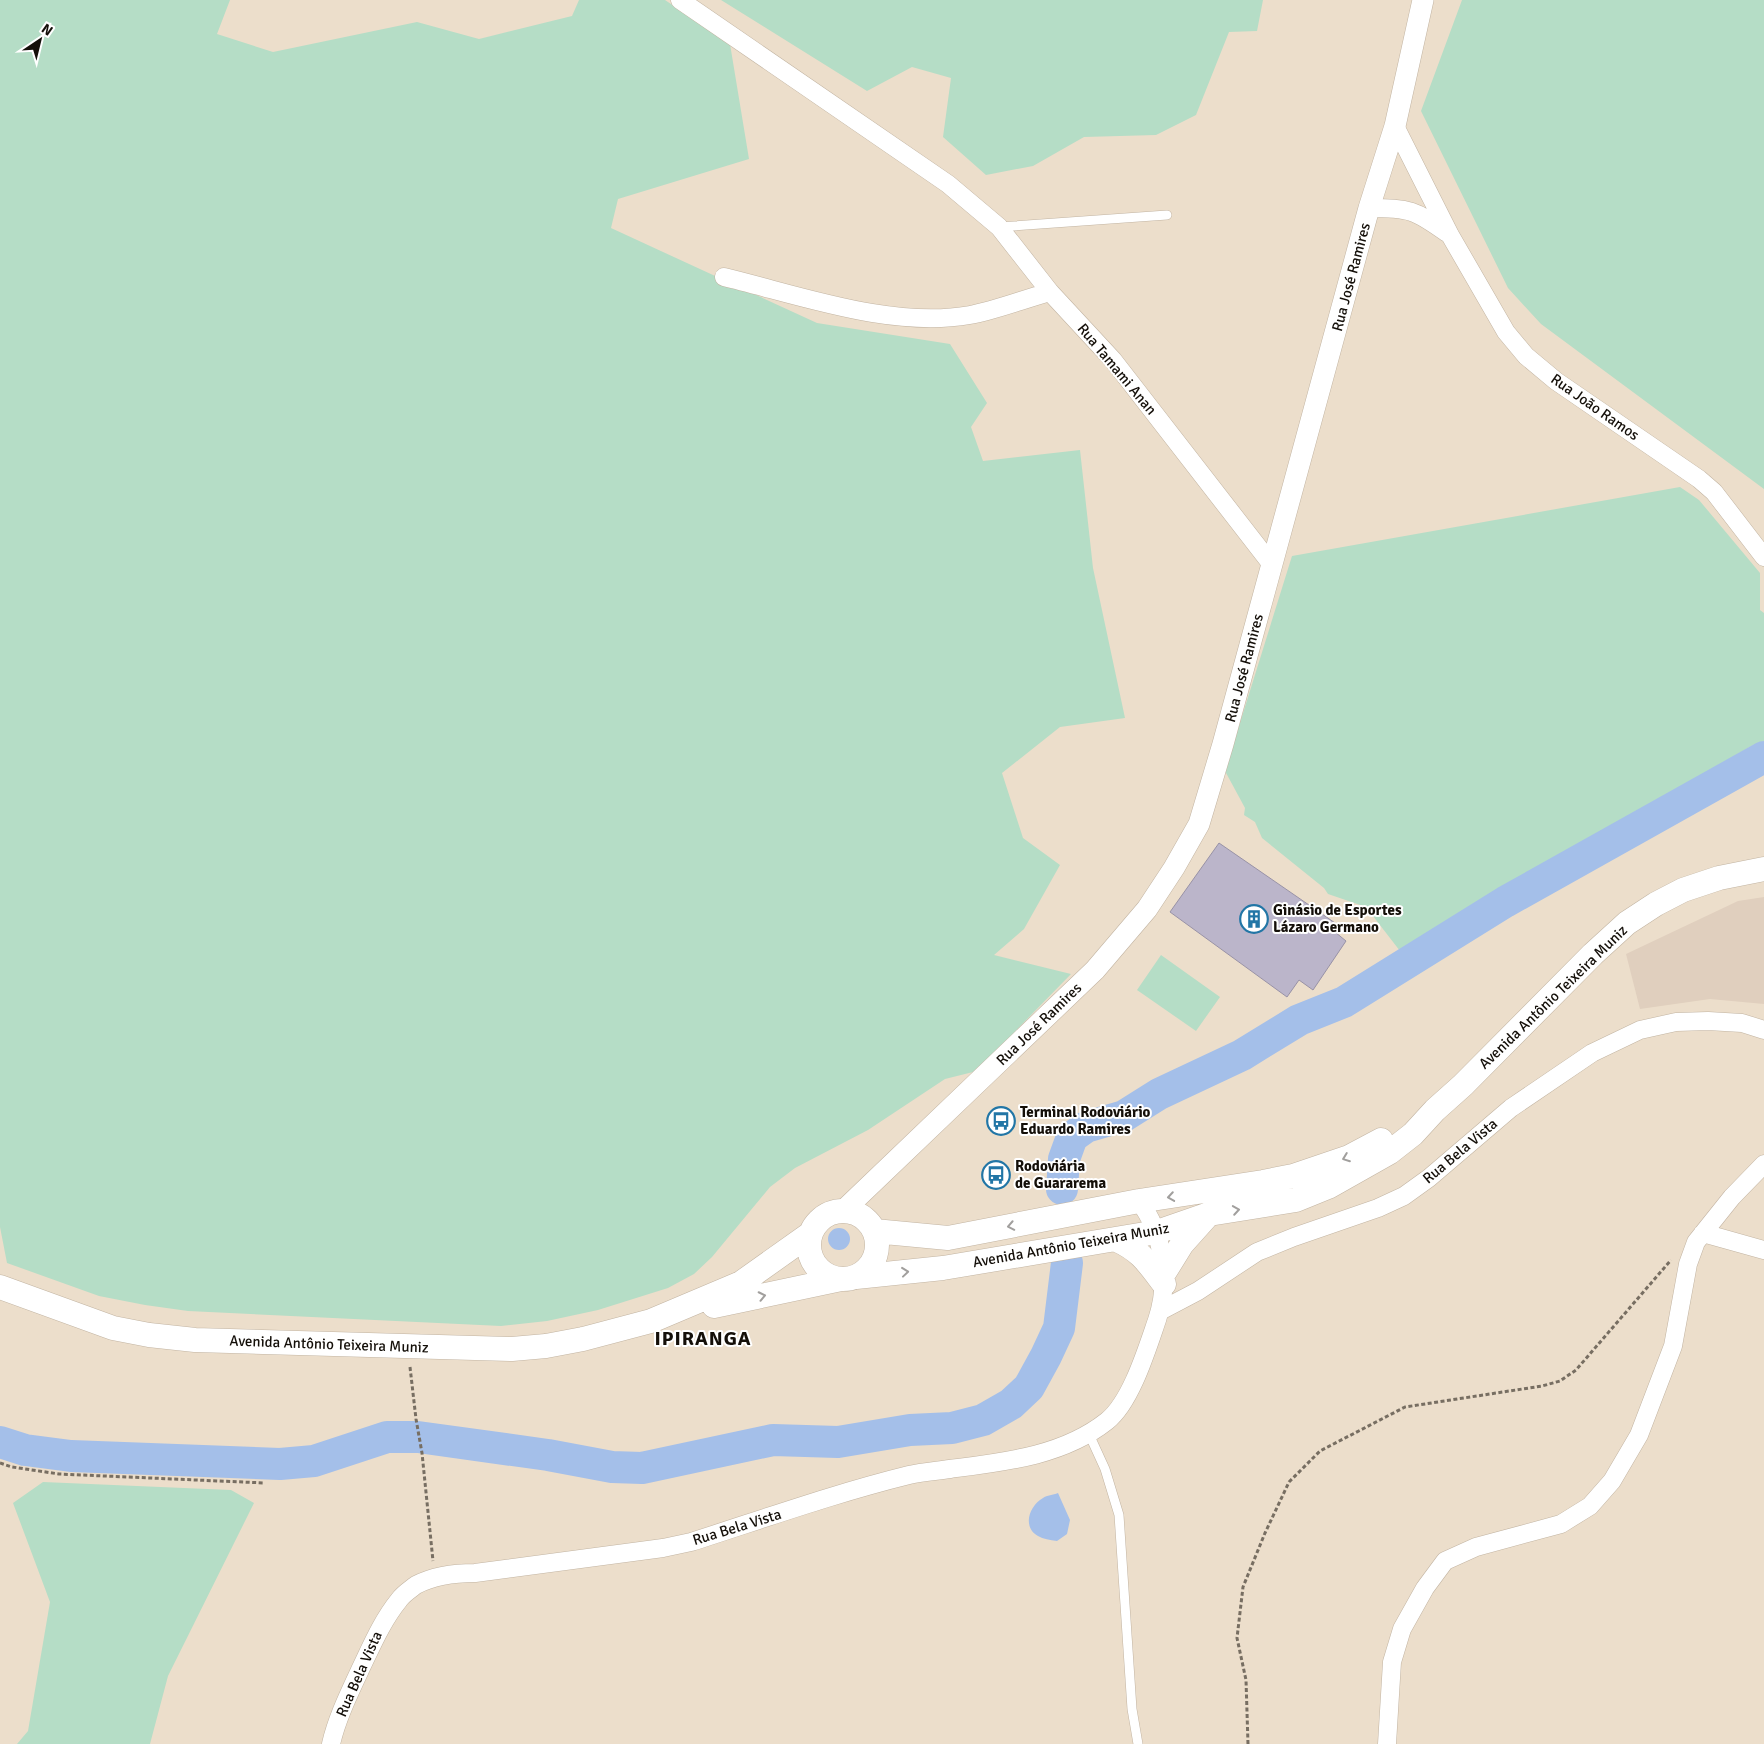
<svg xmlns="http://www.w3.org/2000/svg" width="1764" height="1744" font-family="Signika,sans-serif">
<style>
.education{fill:#e0cfbe}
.green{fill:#b5ddc6}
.water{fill:#a4bfe9}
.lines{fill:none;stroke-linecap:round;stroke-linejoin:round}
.river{stroke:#a4bfe9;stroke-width:32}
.building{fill:#bbb5ca;stroke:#9892a6}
.service-casing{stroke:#c2b4a2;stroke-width:10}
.minor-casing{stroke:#c2b4a2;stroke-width:19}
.tertiary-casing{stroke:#c2b4a2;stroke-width:22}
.secondary-casing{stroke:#c2b4a2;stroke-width:25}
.path{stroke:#776e62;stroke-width:3;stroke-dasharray:4 2.5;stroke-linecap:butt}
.service{stroke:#fff;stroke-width:9}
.minor{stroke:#fff;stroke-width:18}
.tertiary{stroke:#fff;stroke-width:21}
.secondary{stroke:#fff;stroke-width:24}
.oneway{stroke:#a19f9d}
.labels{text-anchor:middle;stroke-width:4;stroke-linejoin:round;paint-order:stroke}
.street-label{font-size:15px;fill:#140f09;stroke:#fff}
.poi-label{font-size:15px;font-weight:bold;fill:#140f09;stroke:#fff;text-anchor:start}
.district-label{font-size:20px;font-weight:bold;letter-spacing:1px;fill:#140f09;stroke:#fff}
</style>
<rect width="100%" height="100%" fill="#ecdecb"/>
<path class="education" d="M1764,897V1004L1710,999L1640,1009L1626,954L1738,901Z"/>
<path class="green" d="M0,0H230L217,34L273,52L417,22L479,39L572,16L579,0H665L730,44L749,159L618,199L611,228L817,323L950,344L987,403L971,427L983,461L1080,450L1093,568L1125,718L1060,727L1002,773L1023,838L1060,865L1024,929L994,955L1071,974L994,1053L973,1072L945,1079L868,1130L795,1168L770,1187L712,1257L694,1274L668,1288L598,1310L547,1321L501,1326L188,1311L145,1305L99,1296L7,1263L0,1227Z
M721,0H1263L1257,31L1229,32L1196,115L1156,135L1084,137L1033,166L986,175L943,137L951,78L912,67L867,91Z
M1462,0H1764V489L1541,324L1508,288L1421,111Z
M1680,487L1699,500L1760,573V610L1764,613V741L1753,745L1400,951L1366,907L1328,894L1324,888L1262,838L1255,822L1244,815L1245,808L1225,771L1292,556Z
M1161,955L1220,997L1196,1031L1137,990Z
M43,1482L231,1490L254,1503L168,1676L150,1744H17L28,1731L50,1602L13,1503Z"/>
<path class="water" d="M828 1239a11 11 0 1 1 22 0a11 11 0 1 1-22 0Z
M1058,1493L1070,1520L1067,1534L1057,1541C1050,1540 1043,1539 1038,1536C1022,1527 1029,1506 1043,1498C1047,1495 1053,1495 1058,1493Z"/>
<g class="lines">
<path class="river" d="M1062,1189L1064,1159L1072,1137L1086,1127L1124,1116L1159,1094L1242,1055L1299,1020L1344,1002L1505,902L1764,757
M0,1442L25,1450L71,1456L280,1464L314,1461L387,1437H418L548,1455L612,1467L642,1468L773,1440L838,1442L910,1430L952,1428L983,1420L1011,1404L1029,1387L1046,1356L1059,1328L1067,1263"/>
</g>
<path class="building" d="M1219,843L1338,925L1335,932L1346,941L1313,990L1299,980L1287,997L1170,912Z"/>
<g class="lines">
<defs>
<path id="service" d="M999,227L1167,215
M1089,1434L1105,1469L1119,1515L1132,1709L1138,1744"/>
<path id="minor" d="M680,0L948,184L999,227L1050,292L1113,360L1272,565
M1395,126L1450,235L1506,332L1526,356L1556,381L1699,479L1714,492L1764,557
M1369,208C1410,208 1415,210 1447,233
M724,277C799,295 892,329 970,315C997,310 1024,299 1050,292
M1703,1233L1764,1250
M1160,1311L1198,1291L1257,1252L1294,1237L1378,1208L1404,1196L1429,1178L1511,1108L1592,1053L1640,1030L1676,1022L1708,1021L1742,1023L1764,1030
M331,1744C337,1718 349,1694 360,1670C372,1645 382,1621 399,1600C403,1594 411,1589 416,1585C435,1575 455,1573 475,1573L663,1548L691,1542C763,1519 836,1493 909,1475C922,1472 936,1471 950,1469C1004,1462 1063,1456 1107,1421C1131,1402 1147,1349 1157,1320C1170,1281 1164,1234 1139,1201
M1387,1744L1392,1662L1402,1629L1425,1588L1445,1561L1476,1547L1561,1524L1590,1506L1612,1481L1639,1435L1673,1346L1688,1264L1696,1242L1732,1197L1764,1164"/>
<path id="tertiary" d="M843,1211L1095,970L1147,909L1174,868L1199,824L1223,744L1369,208L1395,126L1423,0"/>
<path id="secondary" d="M809 1245a34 34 0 1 1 68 0a34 34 0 1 1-68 0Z
M874,1231L948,1238L1139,1201L1263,1182L1293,1176L1349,1157L1381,1140
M1117,1240C1141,1251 1148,1263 1164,1284
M1164,1273L1182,1244L1208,1215
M856,1277L943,1268L1157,1232L1209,1214L1296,1200L1328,1187L1390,1152L1413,1134L1435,1110L1463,1085L1593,954L1627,923L1656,904L1683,890L1719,878L1764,869
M0,1287L113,1328L149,1335L195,1340L512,1349L546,1346L583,1339L651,1321L741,1283L810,1234
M714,1306L841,1279"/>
</defs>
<use href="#service" class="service-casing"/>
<use href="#minor" class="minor-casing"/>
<use href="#tertiary" class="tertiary-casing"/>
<use href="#secondary" class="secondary-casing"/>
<path class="path" d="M410,1367L416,1419L422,1453L433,1561
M0,1463L12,1467L59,1474L265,1483
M1248,1744L1246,1680L1237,1638L1243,1587L1265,1533L1289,1482L1320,1451L1405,1407L1542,1386L1560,1381L1576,1370L1671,1260"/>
<use href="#service" class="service"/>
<use href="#minor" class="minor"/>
<use href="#tertiary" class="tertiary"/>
<use href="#secondary" class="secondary"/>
</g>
<defs><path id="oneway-chevron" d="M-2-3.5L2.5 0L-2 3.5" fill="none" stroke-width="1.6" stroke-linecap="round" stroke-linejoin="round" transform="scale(1.25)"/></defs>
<g class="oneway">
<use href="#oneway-chevron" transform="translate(1346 1158) rotate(159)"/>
<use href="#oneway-chevron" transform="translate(1171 1197) rotate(171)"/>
<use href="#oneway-chevron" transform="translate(1236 1210) rotate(-9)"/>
<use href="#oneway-chevron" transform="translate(1011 1226) rotate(169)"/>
<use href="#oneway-chevron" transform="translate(905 1272) rotate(-6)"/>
<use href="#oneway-chevron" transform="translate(762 1296) rotate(-12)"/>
</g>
<defs>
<symbol id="building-ring" viewBox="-11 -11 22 22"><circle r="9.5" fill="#fff" stroke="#2276a6" stroke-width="1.5"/><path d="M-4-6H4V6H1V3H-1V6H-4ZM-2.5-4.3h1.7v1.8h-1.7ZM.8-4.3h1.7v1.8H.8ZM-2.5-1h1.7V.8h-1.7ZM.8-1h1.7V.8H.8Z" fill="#2276a6"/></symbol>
<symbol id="bus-ring" viewBox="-11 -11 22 22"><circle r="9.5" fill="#fff" stroke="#2276a6" stroke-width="1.5"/><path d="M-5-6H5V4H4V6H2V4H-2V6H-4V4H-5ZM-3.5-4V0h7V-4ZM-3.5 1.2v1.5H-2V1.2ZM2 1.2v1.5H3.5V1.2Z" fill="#2276a6"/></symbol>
</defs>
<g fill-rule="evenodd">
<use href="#building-ring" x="1238" y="903" width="32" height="32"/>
<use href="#bus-ring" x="985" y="1105" width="32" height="32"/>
<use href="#bus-ring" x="980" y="1159" width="32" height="32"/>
</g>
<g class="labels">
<g class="street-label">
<text transform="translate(1351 277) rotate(-75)" y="5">Rua José Ramires</text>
<text transform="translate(1117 369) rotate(50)" y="5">Rua Tamami Anan</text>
<text transform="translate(1595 407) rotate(35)" y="5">Rua João Ramos</text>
<text transform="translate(1244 668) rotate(-75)" y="5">Rua José Ramires</text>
<text transform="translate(1553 997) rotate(-44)" y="5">Avenida Antônio Teixeira Muniz</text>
<text transform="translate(1039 1024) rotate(-44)" y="5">Rua José Ramires</text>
<text transform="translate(1460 1151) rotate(-40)" y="5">Rua Bela Vista</text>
<text transform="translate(1071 1245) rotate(-10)" y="5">Avenida Antônio Teixeira Muniz</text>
<text transform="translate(329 1344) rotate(2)" y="5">Avenida Antônio Teixeira Muniz</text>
<text transform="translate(737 1527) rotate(-17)" y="5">Rua Bela Vista</text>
<text transform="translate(359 1674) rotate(-66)" y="5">Rua Bela Vista</text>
</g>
<g class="poi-label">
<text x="1273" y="915">Ginásio de Esportes<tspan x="1273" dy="17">Lázaro Germano</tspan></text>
<text x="1020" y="1117">Terminal Rodoviário<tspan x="1020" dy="17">Eduardo Ramires</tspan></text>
<text x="1015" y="1171">Rodoviária<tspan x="1015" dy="17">de Guararema</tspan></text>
</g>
<g class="district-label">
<text x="703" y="1345">IPIRANGA</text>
</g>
</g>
<g transform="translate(40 40) rotate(35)" stroke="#ffffff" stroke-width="4" paint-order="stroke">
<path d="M0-4L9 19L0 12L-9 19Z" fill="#140f09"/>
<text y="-8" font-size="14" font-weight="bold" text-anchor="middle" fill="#140f09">N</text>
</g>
</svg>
